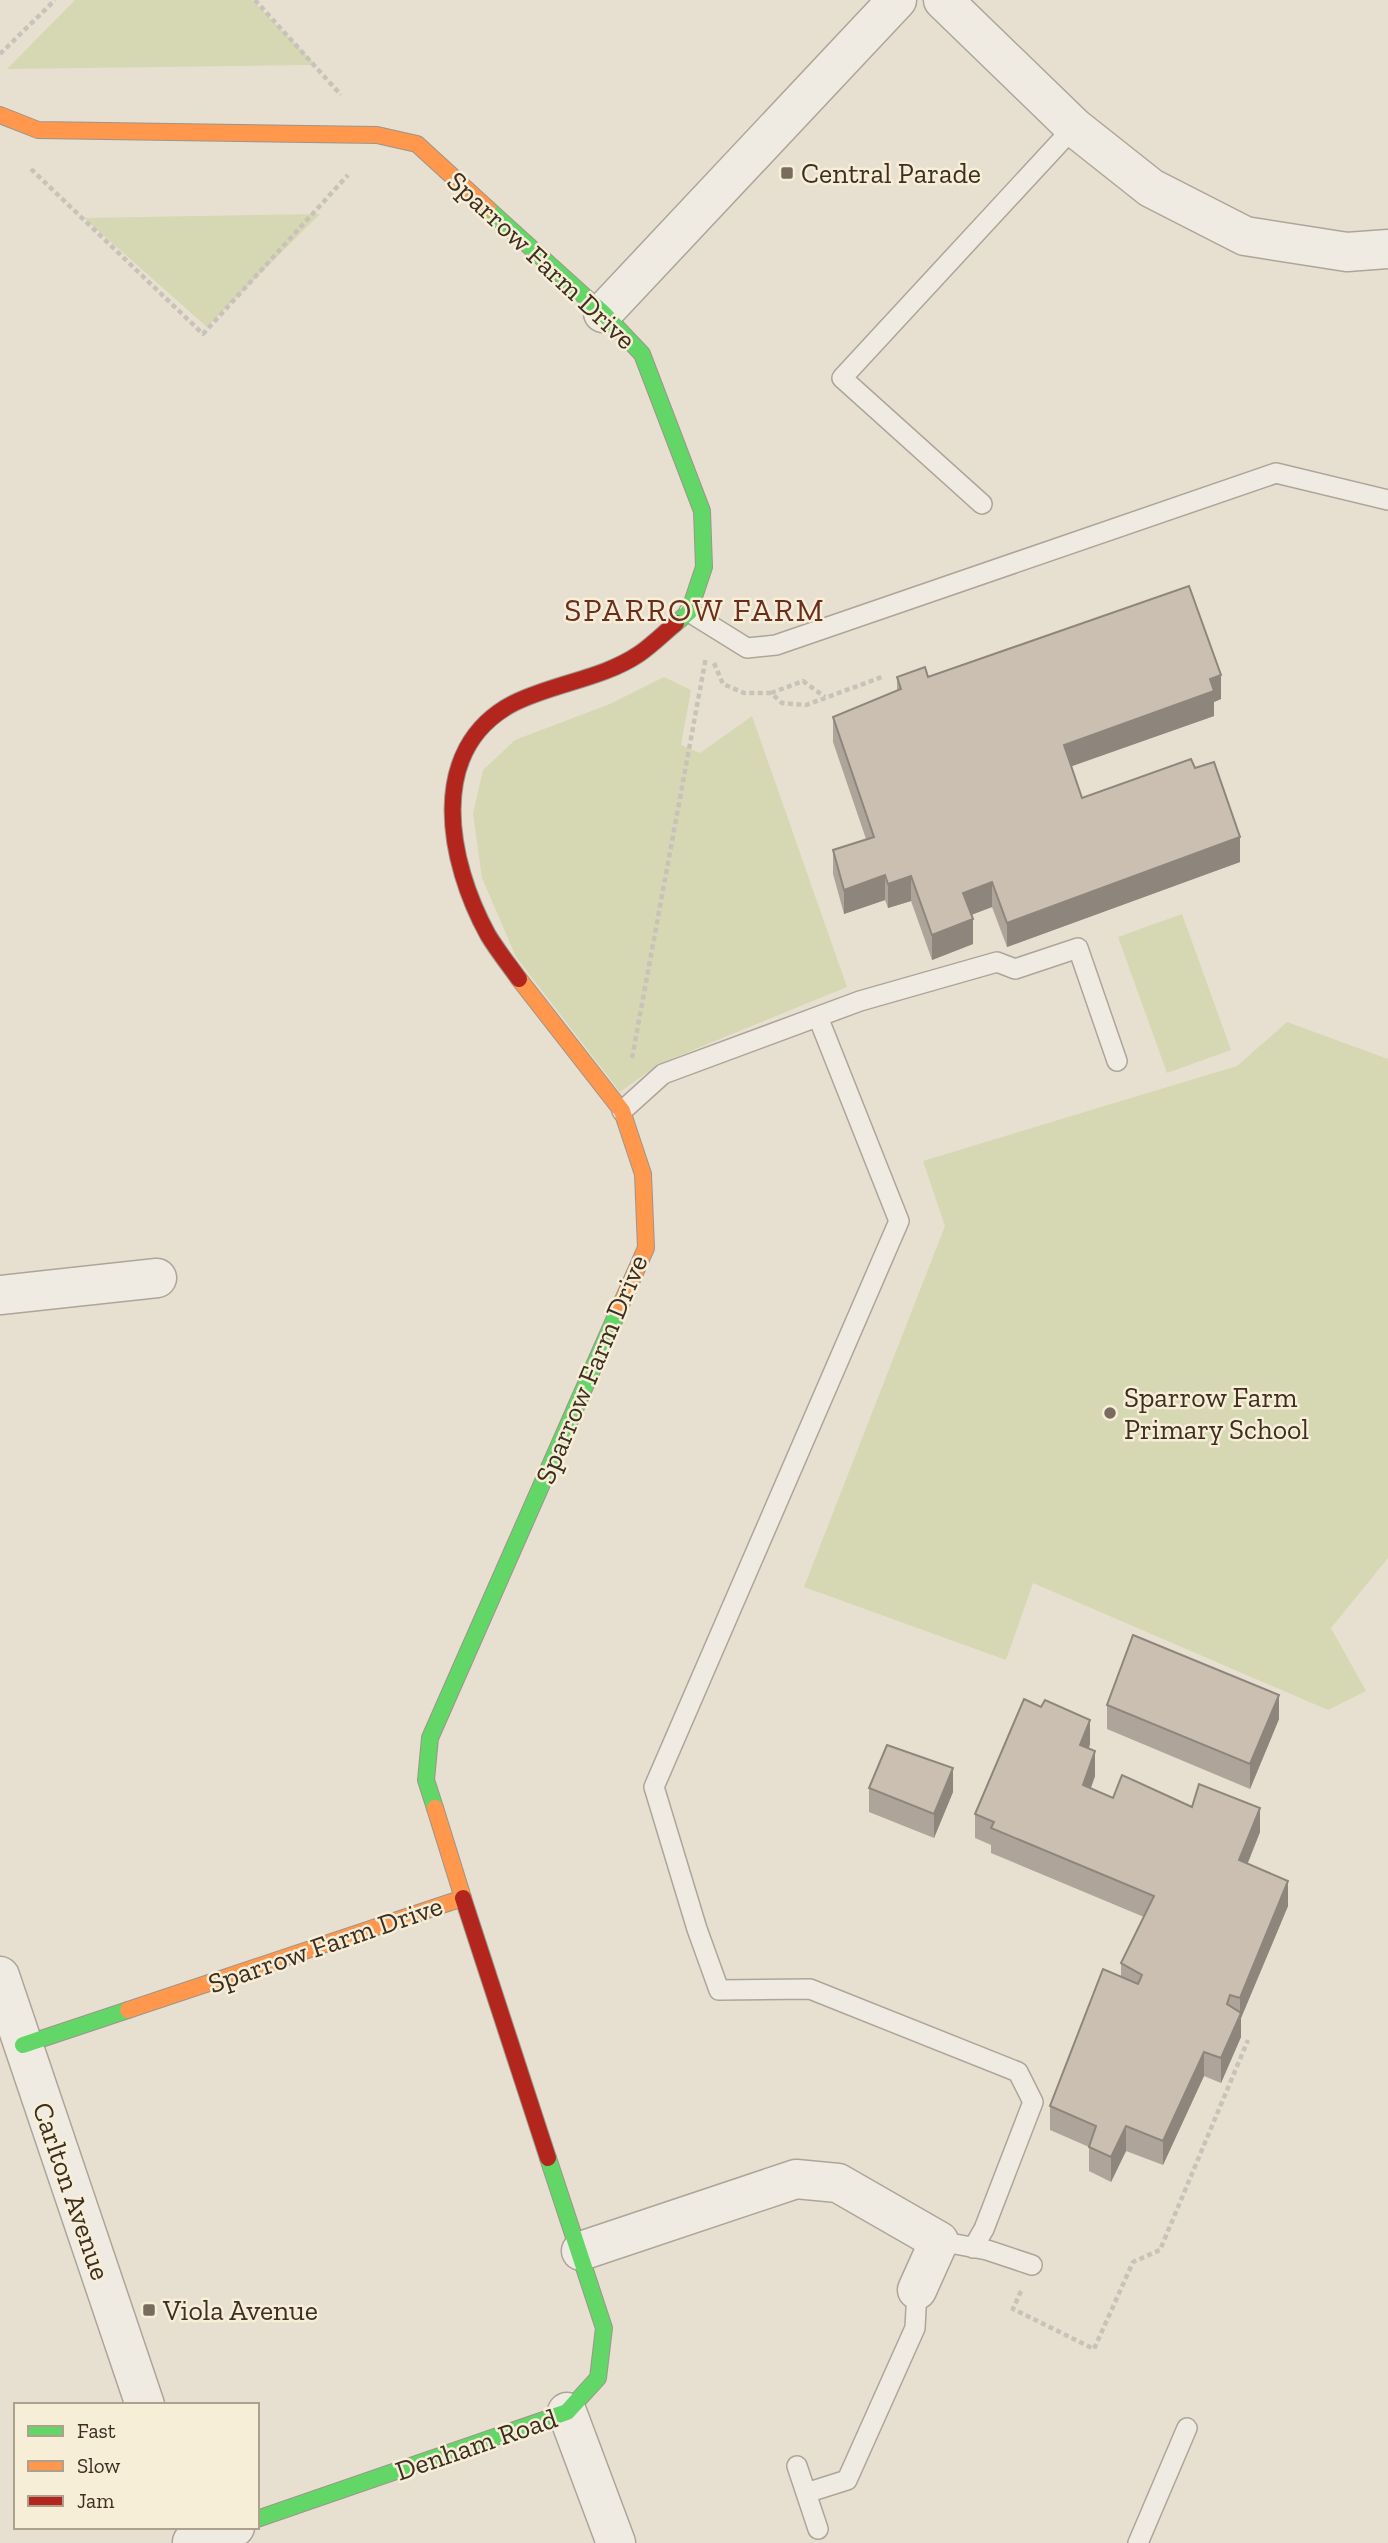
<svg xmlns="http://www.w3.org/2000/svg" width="1388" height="2543" font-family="'Zilla Slab',serif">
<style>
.green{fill:#d6d7b3}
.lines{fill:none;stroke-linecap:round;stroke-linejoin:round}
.lane-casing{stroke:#ada599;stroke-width:22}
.street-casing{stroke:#ada599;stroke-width:41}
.fast-casing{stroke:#9c958a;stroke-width:18}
.slow-casing{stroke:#9c958a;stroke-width:18}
.jam-casing{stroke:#9c958a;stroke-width:18}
.path{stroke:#c8c2b9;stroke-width:4.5;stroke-dasharray:5 3.5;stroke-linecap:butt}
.lane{stroke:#efebe3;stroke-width:19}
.street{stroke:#efebe3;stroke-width:38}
.fast{stroke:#63d668;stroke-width:16}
.slow{stroke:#ff974d;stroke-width:16}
.jam{stroke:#b3261e;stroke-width:16}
.wall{fill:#afa499}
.shaded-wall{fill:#8e867d}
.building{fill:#cbbfb2;stroke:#8e867d;stroke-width:2}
.poi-dot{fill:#786c5e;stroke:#f7eed8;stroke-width:2.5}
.labels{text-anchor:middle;stroke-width:5;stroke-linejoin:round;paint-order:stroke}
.poi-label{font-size:28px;fill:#3d2e20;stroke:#f7eed8;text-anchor:start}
.street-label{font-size:28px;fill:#3d2e20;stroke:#f7eed8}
.quarter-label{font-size:32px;letter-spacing:2px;fill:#6b2e1e;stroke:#f7eed8}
</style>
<rect width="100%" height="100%" fill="#e7e0d1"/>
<path class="green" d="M75,0H252L316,65L7,69Z
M320,214L207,327L84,218Z
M664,677L691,690L681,745L700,753L752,716L847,987L659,1064L620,1092L516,957L482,878L473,814L483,770L515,740L610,704Z
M1182,914L1231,1050L1167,1073L1118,937Z
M1287,1022L1388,1059V1558L1331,1628L1366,1691L1328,1710L1033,1583L1006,1660L804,1587L945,1226L923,1161L1237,1066Z"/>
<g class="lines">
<defs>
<path id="lane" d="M982,504L842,378L1074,127
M689,612L747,648L776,645L1276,473L1388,500
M818,1017L899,1221L654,1787L697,1929L719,1990L810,1989L1018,2072L1033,2102L984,2229L973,2248
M622,1111L663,1074L860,1001L997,962L1015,969L1078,948L1117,1061
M939,2241L987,2250L1032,2265
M797,2466L806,2493
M818,2529L806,2493L847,2480L915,2328L917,2290
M1138,2543L1187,2428"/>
<path id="street" d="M943,0L1074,127L1151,188L1245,236L1347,252L1388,249
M603,313L897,0
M0,1295L157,1278
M0,1976L145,2405
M581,2251L796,2179L838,2183L939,2241L917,2290
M567,2412L616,2543
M192,2542L235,2527"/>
<path id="fast" d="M488,209L603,313L642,354L702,511L704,567L689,612L676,623
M435,1808L426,1780L430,1738L619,1309
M23,2045L128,2010
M257,2519L567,2412L598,2378L604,2328L548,2158"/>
<path id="slow" d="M0,115L38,130L377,135L417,144L488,209
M519,979L622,1111L643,1174L646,1248L619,1309
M128,2010L463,1898L435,1808"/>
<path id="jam" d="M519,979C509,965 497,950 488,935C448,862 425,749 514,703C554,683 602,679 639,654C652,645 664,633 676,623
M463,1898L548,2158"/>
</defs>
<use href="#lane" class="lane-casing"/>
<use href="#street" class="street-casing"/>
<use href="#fast" class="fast-casing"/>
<use href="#slow" class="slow-casing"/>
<use href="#jam" class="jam-casing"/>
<path class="path" d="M255,0L341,95
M0,54L55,0
M31,169L203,334L348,175
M714,663L723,684L744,693H771L782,703L806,705L882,677
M771,693L803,681L825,697
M632,1058L706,657
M1021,2291L1013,2309L1094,2349L1133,2262L1160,2250L1248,2040"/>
<use href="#lane" class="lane"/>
<use href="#street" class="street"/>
<use href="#fast" class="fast"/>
<use href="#slow" class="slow"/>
<use href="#jam" class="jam"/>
</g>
<path class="wall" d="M897,677H928L1221,699L1214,702V716L1071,766L1082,798L1195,768L1240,862L1007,947L992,907L971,915L973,944L932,960L911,901L888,908L885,900L844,914L833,874V850L866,839L833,742V717L897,690Z
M1107,1705L1279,1719L1250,1789L1107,1729Z
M1090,1744L1089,1749L1095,1776L1091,1788L1113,1798L1192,1807L1260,1832L1248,1863L1288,1906L1241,2018V2037L1221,2083L1204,2076L1163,2165L1126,2151L1111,2182L1089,2171V2147L1050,2130V2106L1121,1977V1963L1144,1917L991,1853V1845L975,1838V1814Z
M869,1788L953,1792L934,1838L869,1812Z"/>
<path class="shaded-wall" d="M1221,675V699L1214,702V716L1064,769V745Z
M1240,837V862L1007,947V923Z
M885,875V900L844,914V890Z
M911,876V901L888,908V884Z
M992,882V907L963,918V893Z
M973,919V944L932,960V935Z
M1279,1695V1719L1250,1789V1764Z
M1090,1720V1744L1080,1770V1745Z
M1095,1751V1776L1083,1809V1785Z
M953,1768V1792L934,1838V1814Z
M1260,1808V1832L1239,1884V1860Z
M1288,1881V1906L1241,2018V2037L1221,2083V2058L1240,2017V1998Z
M1204,2052V2076L1163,2165V2141Z
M1126,2126V2151L1111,2182V2157Z"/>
<path class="building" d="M1189,586L1221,675L1210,679L1214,691L1064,745L1082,798L1191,759L1195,768L1214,762L1240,837L1007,923L992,882L963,893L973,919L932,935L911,876L888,884L885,875L844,890L833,850L874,837L833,717L901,689L897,677L925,667L928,677Z
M1133,1635L1279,1695L1250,1764L1107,1705Z
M1024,1699L1041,1707L1045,1700L1090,1720L1080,1745L1095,1751L1083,1785L1113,1798L1122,1775L1192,1807L1199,1784L1260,1808L1239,1860L1288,1881L1240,1998L1230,1995L1227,2004L1241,2013L1221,2058L1204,2052L1163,2141L1126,2126L1111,2157L1089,2147L1096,2126L1050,2106L1103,1969L1138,1984L1142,1975L1121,1963L1154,1896L991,1828L994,1822L975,1814Z
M887,1745L953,1768L934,1814L869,1788Z"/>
<g class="poi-dot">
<rect x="780" y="166" width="14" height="14" rx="3.5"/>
<circle cx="1110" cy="1413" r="7"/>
<rect x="142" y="2303" width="14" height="14" rx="3.5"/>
</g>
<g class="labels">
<g class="poi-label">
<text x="801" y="183">Central Parade</text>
<text x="1124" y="1407">Sparrow Farm<tspan x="1124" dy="32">Primary School</tspan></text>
<text x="163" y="2320">Viola Avenue</text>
</g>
<g class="street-label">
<text transform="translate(542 260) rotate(43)" y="10">Sparrow Farm Drive</text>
<text transform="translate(591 1369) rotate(-67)" y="10">Sparrow Farm Drive</text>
<text transform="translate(325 1944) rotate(-19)" y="10">Sparrow Farm Drive</text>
<text transform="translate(72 2191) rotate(71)" y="10">Carlton Avenue</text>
<text transform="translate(476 2444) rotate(-19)" y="10">Denham Road</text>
</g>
<g class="quarter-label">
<text x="695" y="621">SPARROW FARM</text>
</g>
</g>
<rect x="14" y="2403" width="245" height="126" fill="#f7eed8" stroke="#ada18e" stroke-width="2"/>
<rect x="28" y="2426" width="35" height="10" fill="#63d668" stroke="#ada18e" stroke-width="2"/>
<text x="77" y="2438" font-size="21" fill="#3d2e20">Fast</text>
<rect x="28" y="2461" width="35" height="10" fill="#ff974d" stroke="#ada18e" stroke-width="2"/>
<text x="77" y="2473" font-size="21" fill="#3d2e20">Slow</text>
<rect x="28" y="2496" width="35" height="10" fill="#b3261e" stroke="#ada18e" stroke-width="2"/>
<text x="77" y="2508" font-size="21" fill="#3d2e20">Jam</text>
</svg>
